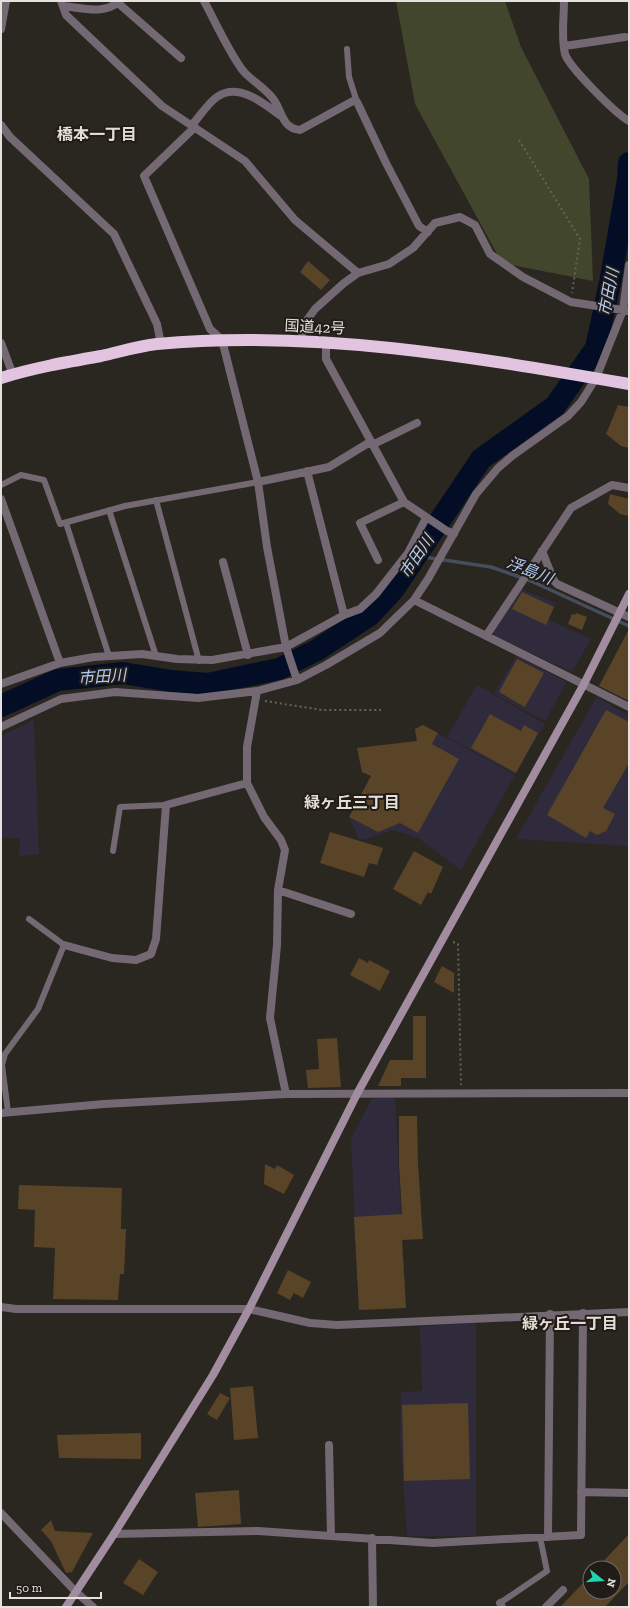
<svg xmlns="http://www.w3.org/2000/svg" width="630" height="1608" font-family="'Zilla Slab','Noto Sans JP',serif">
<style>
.commercial{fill:#2f2b3c}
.green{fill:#42462d}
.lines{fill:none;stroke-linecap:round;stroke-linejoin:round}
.stream{stroke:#464d5d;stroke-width:3.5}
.river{stroke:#030e26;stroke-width:22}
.building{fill:#594427}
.path{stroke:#66635e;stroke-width:2;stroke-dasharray:2 3;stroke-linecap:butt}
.lane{stroke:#746873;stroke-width:6}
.street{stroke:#746873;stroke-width:8}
.secondary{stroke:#a18d9f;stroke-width:8}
.highway{stroke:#e2c3e0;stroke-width:12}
.labels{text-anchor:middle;stroke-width:4;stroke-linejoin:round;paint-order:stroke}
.street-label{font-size:15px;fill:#e4e1de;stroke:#211c17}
.neighbourhood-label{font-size:16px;font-weight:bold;fill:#e4ded6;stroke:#211c17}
.water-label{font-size:16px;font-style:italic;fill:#b1ccf6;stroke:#211c17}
</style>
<rect width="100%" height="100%" fill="#2a2620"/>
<path class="commercial" d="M521,589L556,603L549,620L591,639L572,672L494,635V629Z
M516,656L567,682L545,721L494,694Z
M477,685L545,724L515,774L447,737Z
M597,696L616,709L629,715V846L516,839Z
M34,720L39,854L19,856L20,838H1V736Z
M423,725L515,775L461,870L417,837L392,830L363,840L357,838V833L349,817L371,776L362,772L357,748L416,741L415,729Z
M395,1097L406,1308L359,1310L351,1139L372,1098Z
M476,1323V1536H407L400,1435L401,1392L422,1391L420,1326Z"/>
<path class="green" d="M396,1H505L521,47L589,179L593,281L502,263L415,104Z"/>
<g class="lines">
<path class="stream" d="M417,556L491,567L531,581L629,626"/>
<path class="river" d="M1,706L58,680L123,673L171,681L208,684L279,669L317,650L370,615L394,589L481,459L555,406L596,348L610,283L628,180L629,163"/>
</g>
<path class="building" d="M308,261L330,280L321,290L300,272Z
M618,405L629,407V448L621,446L606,434Z
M610,494L629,499V516L620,514L608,504Z
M522,592L554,607L546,625L512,609Z
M576,613L587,617L582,630L568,624L572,614L575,615Z
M629,629V701L599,686Z
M517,659L544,673L525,707L499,692Z
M606,710L629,722V763L603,808L615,814L606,831L597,835L590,831L586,838L547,815Z
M490,714L521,731L524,725L538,733L516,773L471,748Z
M423,725L438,733L432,744L459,759L418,833L400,823L378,832L349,817L371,776L362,772L357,748L417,741L415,729Z
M330,832L383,848L377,865L369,863L364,877L320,863Z
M414,851L443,867L431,894L428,892L421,905L393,889Z
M359,958L368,963L369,960L390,971L380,991L350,975Z
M442,966L454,973V993L434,982Z
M413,1016H426V1078H401V1086H378L390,1060H413Z
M337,1038L341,1087L308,1088L306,1070L319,1069L317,1039Z
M399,1116H417L418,1163L423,1239L402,1240L406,1308L359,1310L354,1217L402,1214L399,1164Z
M265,1164L275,1169L277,1165L294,1175L284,1194L264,1184Z
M19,1185L122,1188L121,1229H126L124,1274H120L118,1300L53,1299L55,1248L34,1247L35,1210L18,1209Z
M288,1270L311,1282L303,1298L294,1293L290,1300L277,1293Z
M253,1386L258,1438L234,1440L230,1388Z
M220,1393L230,1398L217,1420L207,1414Z
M468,1403L470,1479L404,1481L402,1405Z
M141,1433V1459L59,1458L57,1435Z
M239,1490L241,1524L198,1527L195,1493Z
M51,1520L55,1531L93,1533L72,1572L66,1573L51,1541L41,1530Z
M629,1534V1582L605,1607H560L590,1576V1592H614V1568H597Z
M139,1559L158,1572L143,1595L123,1583Z"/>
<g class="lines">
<path class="path" d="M519,140L580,239L572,293
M265,701L322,710H381
M453,942L458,944L461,1085"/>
<path class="lane" d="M347,49L349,77L357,102
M1,485L21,475L44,480L60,524L125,506L258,482
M156,500L199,661
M109,510L156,656
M66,523L109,656
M113,851L120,807L166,805
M8,1112L2,1065L5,1054L38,1009L64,945L29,919
M500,1603L547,1571L540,1537"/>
<path class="street" d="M61,1L66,15L162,106L245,161L295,220L358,273
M204,1C214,19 232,59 245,73C255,83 266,89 274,100C283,113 282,128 300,130L353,101L357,102L386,163L419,226L428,232
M564,1C564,17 561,38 565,54C569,67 616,114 629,121
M118,3L181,58
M63,6C83,8 104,15 120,1
M1,29L6,1
M565,46L625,37
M1,125L10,137L114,234L157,324L161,344
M192,125C200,116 208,103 217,97C239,82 263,103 281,116
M195,127L144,176L210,329L222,340L258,482L267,547L286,647L297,680
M300,341L307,320L315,309L344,283L358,273L389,264L413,248L435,223L460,217L475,225L490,254L523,277L571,302L629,311
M326,342V359L404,502L447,531L454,534
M1,343L13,375
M307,471L344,615
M258,482L329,467L370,442L376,443L417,423
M1,499L60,663
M542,551L554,581L557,584L629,617
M378,560L360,523L404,502
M223,562L248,655
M414,600L629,707
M486,636L571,508L612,485L629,488
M1,684L60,663L94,657L142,654L177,659L212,660L286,647L344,615L360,609L376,594L408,553L426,518
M257,691L247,747V783L264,817L281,840L285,850L278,890L277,945L270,1018L286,1094
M1,727L61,699L115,692L198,698L257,691L297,680L326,665L380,633L414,600L428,579L476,494L498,468L512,456L568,416L581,402L596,378L623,310L629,265
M278,890L351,914
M64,945L112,958L136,960L151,954L156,939L166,805L247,783
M1,1113L104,1104L286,1094L629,1093
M1,1307L16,1309H249L310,1323L337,1325L629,1312
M329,1445L331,1536
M581,1492L629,1493
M1,1513L76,1592L93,1607
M114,1534L258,1531L433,1543L581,1535L583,1313
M548,1537L550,1314
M372,1538L373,1607
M500,1603L502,1607
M546,1607L563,1590"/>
<path class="secondary" d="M66,1607L114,1534L213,1375L249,1309L358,1092L584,684L629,594"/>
<path class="highway" d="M1,378C33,368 67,362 101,356C119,352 138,346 157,344C314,329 474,357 629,384"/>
</g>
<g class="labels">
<g class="street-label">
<text transform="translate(315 327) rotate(3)" y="5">国道42号</text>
</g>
<g class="neighbourhood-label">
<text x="97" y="140">橋本一丁目</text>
<text x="352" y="808">緑ヶ丘三丁目</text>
<text x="570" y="1329">緑ヶ丘一丁目</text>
</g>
<g class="water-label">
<text transform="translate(608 292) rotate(-79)" y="6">市田川</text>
<text transform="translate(416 556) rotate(-56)" y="6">市田川</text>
<text transform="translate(530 570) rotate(22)" y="6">浮島川</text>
<text transform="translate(102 676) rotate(-4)" y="6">市田川</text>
</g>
</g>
<rect width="630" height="1608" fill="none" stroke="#e4e1de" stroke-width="4"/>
<g transform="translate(602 1580) rotate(107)"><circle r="19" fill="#211c17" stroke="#6f6b67"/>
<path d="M0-3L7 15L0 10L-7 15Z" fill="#20d5b0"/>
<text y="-6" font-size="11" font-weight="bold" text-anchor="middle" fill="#e4e1de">N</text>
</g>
<path d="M10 1592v6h91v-6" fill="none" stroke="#e4e1de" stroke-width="2"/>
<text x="16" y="1592" font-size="12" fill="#e4e1de" stroke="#211c17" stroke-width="3" paint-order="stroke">50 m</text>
</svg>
